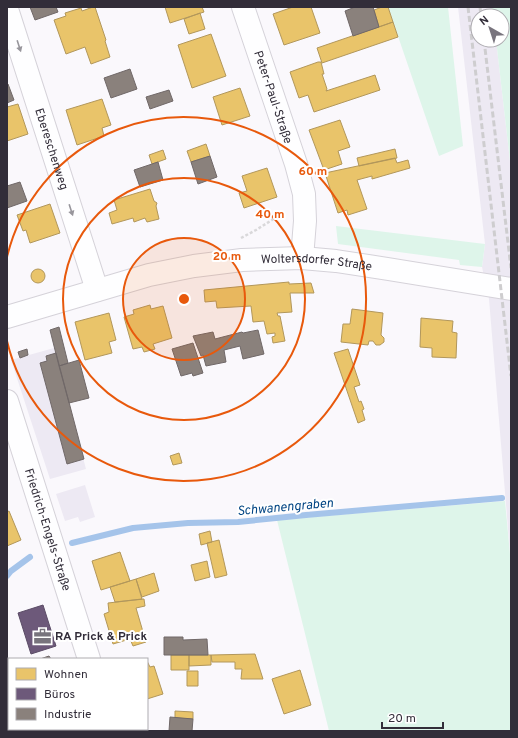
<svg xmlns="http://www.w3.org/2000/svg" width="518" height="738" font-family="Overpass,sans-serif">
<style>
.built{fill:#ede9f3}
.green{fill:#def5ea}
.homes{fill:#e9c46a;stroke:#b2975b}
.offices{fill:#6d597a;stroke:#5b4c66}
.industry{fill:#8a817c;stroke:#706868}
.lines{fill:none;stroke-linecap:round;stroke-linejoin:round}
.stream{stroke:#a5c4ea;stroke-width:6}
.minor-casing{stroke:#d5d2d9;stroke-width:24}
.tertiary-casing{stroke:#d5d2d9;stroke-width:24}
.path{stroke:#d9d8da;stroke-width:2.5;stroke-dasharray:3 2;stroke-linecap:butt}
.minor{stroke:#fefeff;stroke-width:22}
.tertiary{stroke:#fefeff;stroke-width:22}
.rail{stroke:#cecdcf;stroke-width:3;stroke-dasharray:6 3;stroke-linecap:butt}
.oneway{fill:#98969c}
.ring{fill:none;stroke:#e8590c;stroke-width:2}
.labels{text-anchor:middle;stroke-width:4;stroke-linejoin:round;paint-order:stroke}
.street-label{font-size:12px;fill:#322d39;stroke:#fff}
.poi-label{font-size:12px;font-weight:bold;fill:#322d39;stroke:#fff;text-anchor:start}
.water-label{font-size:13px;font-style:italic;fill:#004483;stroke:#fff}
.centre{fill:#e8590c;stroke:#fff;stroke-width:2}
.ring-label{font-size:12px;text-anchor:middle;font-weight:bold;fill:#e8590c;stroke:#fff;stroke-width:4;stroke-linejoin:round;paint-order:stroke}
</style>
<rect width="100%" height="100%" fill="#faf8fc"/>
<path class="built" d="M458,7H492L493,16H478V40H496L511,170V565L489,299L482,267L485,244Z
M54,348L86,469L50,479L11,360Z
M85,485L95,517L80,522L78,517L65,521L56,494Z"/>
<path class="green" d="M388,7H448L463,146L439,156Z
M492,7H511V170L496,40H502V16H493Z
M336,226L485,244L482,267L460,265L459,260L338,244Z
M505,501L511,565V731H329L277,520Z"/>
<path class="homes" d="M93,7H95L106,40L105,41L110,57L91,64L85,47L66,54L54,20L66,16L65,13L81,8L82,11Z
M165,7H202L204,12L170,23Z
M293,7H311L320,33L284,45L273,14Z
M382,7H388L393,22L379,27L374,10Z
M200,13L205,29L189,34L184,19Z
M393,22L398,37L322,63L317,48Z
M211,34L226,76L192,88L178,45Z
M318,62H321L324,74H322L327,89L326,91L375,75L380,90L314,112L308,95L299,98L290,72Z
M240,88L250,116L222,125L213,97Z
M102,99L111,125L102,128L104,136L77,145L66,110Z
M18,104L28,134L7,141V107Z
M340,120L350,147L338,151L342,164L324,170L309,130Z
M206,144L210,156L191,162L187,151Z
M395,149L397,158L359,166L357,158Z
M163,150L166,159L152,164L149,155Z
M395,158L397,163L408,160L410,168L372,179V176L357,180L367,209L348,215L347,210L338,213L325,173Z
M267,168L277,197L244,208L239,193L247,191L242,176Z
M150,189L154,201L157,203L156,206L159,219L147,222L145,218L134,222L133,218L112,224L109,213L117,210L114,200Z
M50,204L60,233L30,243L26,230L23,231L17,215Z
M31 276a7 7 0 1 1 14 0a7 7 0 1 1-14 0Z
M289,282V284L311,283L314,293H290L292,312L277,313L278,316H280L285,341L273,343L272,337L275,336V333L267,334L264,321L253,322L251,306L217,308L216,301L205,302L204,290Z
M150,305L151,309L163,306L172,338L153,344L155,349L144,352L142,347L133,349L124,317L134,314L133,310Z
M352,309L383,313L381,335L384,338V342L380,345H376L373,341H369L368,345L341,342L343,324H350Z
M109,313L116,340L109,342L112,353L85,360L75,322Z
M421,318L453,321L452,332L457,333L456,358L432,357V348L420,347Z
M348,349L360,385L354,387L359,402L361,401L364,409L362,410L365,420L358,423L334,353Z
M179,453L182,463L173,465L170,456Z
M9,511L21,540L7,546V512Z
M210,531L212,542L201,545L199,534Z
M219,540L227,575L215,578L207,543Z
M120,552L130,581L101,590L92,561Z
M207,561L210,577L195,581L191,565Z
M154,573L159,591L142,597L136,579Z
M136,579L142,599L115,602L110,587Z
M144,599L145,606L136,608L146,642L133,646L130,639L113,644L104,614L109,612L108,603Z
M255,654L263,679H241L242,669H235V662H212L211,655Z
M171,655H189V670H171Z
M189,655H211V665L189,666Z
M147,661L150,667L154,666L163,694L147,699Z
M300,670L311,705L284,714L272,679Z
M187,671H198V686H187Z
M175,711L193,712V719L175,718Z"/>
<path class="offices" d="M43,605L56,646L31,654L18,613Z"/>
<path class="industry" d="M30,7H56L58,12L35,20Z
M355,7H373L379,27L353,36L345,11Z
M130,69L137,89L111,98L104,78Z
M7,84H8L14,100L7,103Z
M169,90L173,101L150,109L146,97Z
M210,156L217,177L198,184L191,162Z
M158,162L163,180L140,187L134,170Z
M20,182L27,201L7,208V186Z
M59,327L68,363L59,366L50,330Z
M258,330L264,354L243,359L240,346L224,350L226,362L206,366L203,355L201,356L193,336L213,332L215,339L242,332L243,333Z
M193,343L203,373L193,376L192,373L181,376L172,349Z
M27,349L28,355L20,358L18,352Z
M56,353L84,459L67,464L40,363L47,361L46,356Z
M79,360L89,398L69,403L59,366Z
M164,637H183V640L207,639L208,655H164Z
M49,656L51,659H40Z
M170,717L193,719L192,731H169Z"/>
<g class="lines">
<path class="stream" d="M72,543L133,528L188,523L238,522L306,515L502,498
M7,576L11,571L30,557"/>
<defs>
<g id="minor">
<path id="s1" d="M243,7L296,164L304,194L305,221L302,258"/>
<path id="s2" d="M7,9L97,290"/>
<path d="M107,729L108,731"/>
</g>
<g id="tertiary">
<path id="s3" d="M7,317L149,275L194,266L242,260L302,258L336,261L388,269L511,289"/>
<path id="s4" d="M7,401L89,659"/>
<path d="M88,731L90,729"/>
</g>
</defs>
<use href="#minor" class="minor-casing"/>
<use href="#tertiary" class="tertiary-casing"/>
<path class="path" d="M241,238L256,230L283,213"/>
<use href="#minor" class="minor"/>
<use href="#tertiary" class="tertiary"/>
<path class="rail" d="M468,7L511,376
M480,7L481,16
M484,40L511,268"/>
</g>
<defs><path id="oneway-solid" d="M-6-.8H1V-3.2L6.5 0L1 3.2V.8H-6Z"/></defs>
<g class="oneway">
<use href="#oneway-solid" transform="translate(19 46) rotate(72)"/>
<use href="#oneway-solid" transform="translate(71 210) rotate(72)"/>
</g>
<circle cx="184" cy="299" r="61" fill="#e8590c" fill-opacity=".12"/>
<g class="ring">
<circle cx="184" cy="299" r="61"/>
<circle cx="184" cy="299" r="121"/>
<path d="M7 257A182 182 0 1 1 7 341"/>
</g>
<defs>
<symbol id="office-bare" viewBox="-9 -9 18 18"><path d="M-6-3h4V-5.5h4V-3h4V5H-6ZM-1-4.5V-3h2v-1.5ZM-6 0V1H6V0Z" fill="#78747d" stroke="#fff" stroke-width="2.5" paint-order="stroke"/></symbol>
</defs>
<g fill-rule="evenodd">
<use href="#office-bare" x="30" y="624" width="25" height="25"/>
</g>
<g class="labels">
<g class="street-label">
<text dy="4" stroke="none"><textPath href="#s1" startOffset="95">Peter-Paul-Straße</textPath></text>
<text dy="4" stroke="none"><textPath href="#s2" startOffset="147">Ebereschenweg</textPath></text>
<text dy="4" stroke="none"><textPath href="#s3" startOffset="317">Woltersdorfer Straße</textPath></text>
<text dy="4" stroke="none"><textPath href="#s4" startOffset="135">Friedrich-Engels-Straße</textPath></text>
</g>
<g class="poi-label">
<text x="55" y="640">RA Prick &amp; Prick</text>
</g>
<g class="water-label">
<text transform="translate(285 506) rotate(-5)" y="5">Schwanengraben</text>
</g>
</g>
<circle cx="184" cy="299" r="6" class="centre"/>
<g class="ring-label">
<text x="313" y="175">60 m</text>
<text x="270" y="218">40 m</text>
<text x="227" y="260">20 m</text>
</g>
<rect width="518" height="738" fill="none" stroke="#322d39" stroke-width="16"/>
<rect x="8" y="658" width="140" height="72" fill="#ffffff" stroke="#adabb0"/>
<rect x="16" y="668" width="20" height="12" fill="#e9c46a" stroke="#adabb0"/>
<text x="44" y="678" font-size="12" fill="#322d39">Wohnen</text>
<rect x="16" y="688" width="20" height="12" fill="#6d597a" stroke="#adabb0"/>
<text x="44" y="698" font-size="12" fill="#322d39">Büros</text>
<rect x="16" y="708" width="20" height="12" fill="#8a817c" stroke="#adabb0"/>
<text x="44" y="718" font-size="12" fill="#322d39">Industrie</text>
<g transform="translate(490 28) rotate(321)"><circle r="19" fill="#ffffff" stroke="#adabb0"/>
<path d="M0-3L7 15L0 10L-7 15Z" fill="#78747d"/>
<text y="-6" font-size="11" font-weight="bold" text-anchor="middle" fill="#322d39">N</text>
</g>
<path d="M382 722v6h61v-6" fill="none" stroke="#322d39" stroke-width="2"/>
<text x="388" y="722" font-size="12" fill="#322d39" stroke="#ffffff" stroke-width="3" paint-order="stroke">20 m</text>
</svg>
